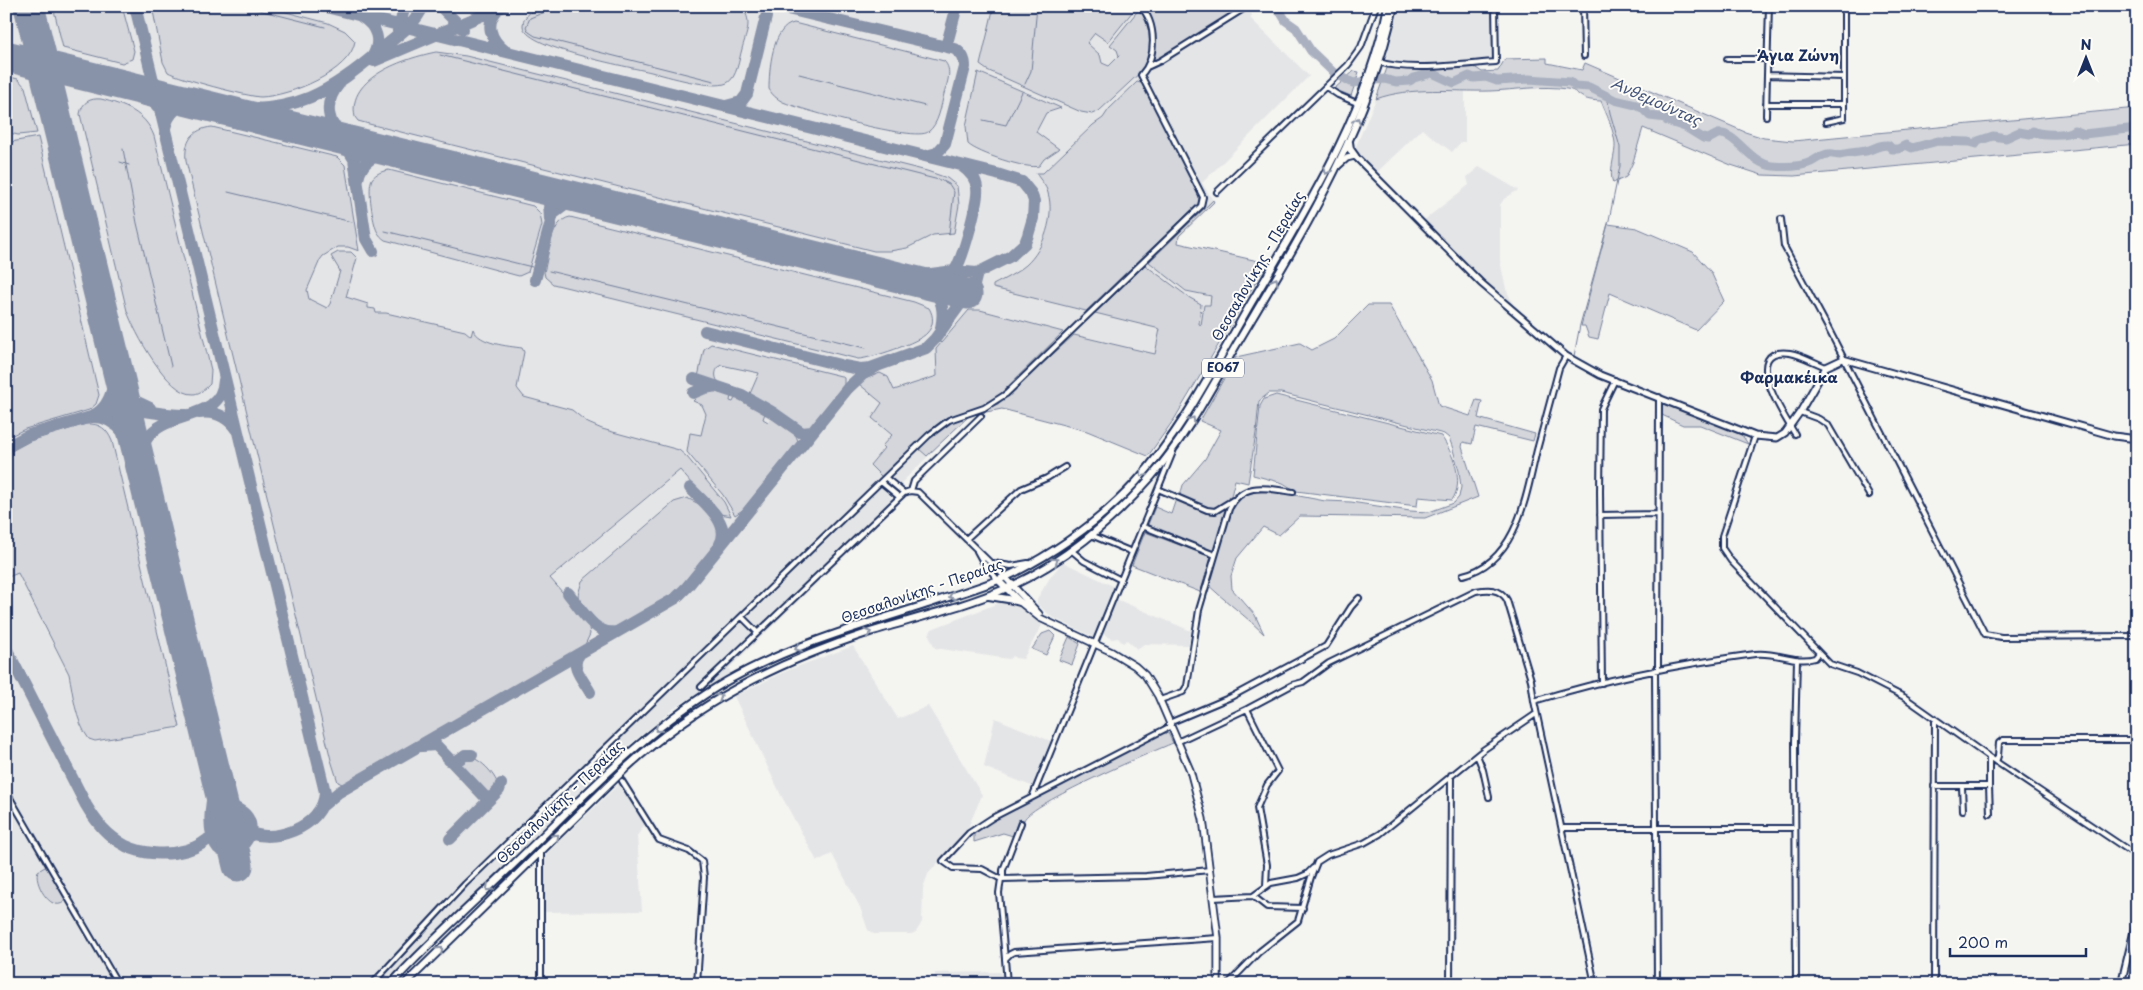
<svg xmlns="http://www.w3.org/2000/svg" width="2143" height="990" font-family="'Playpen Sans',sans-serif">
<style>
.built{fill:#e4e5e6}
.green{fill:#d4d6db;stroke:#78829c}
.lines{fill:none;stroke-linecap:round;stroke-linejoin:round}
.stream{stroke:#717c98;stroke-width:1}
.river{stroke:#aab0bf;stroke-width:9}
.taxiway{stroke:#8892a8;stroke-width:12}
.runway{stroke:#8892a8;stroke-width:31}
.minor-casing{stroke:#1b2f5e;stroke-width:8}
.tertiary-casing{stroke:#1b2f5e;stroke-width:9}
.secondary-casing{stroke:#1b2f5e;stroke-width:9}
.primary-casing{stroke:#1b2f5e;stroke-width:10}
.trunk-casing{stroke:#1b2f5e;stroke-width:11}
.minor{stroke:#fdfcf7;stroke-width:4}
.tertiary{stroke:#fdfcf7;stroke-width:5}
.secondary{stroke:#fdfcf7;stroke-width:5.5}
.primary{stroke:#fdfcf7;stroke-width:6}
.trunk{stroke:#fdfcf7;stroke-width:7}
.oneway{stroke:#8c96aa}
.labels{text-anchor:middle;stroke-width:4;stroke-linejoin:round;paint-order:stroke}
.shield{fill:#fdfcf7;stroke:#5f6c8c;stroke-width:1}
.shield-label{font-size:12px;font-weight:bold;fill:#1b2f5e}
.street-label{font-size:14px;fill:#1b2f5e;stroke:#fdfcf7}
.neighbourhood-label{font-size:15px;font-weight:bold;fill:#1b2f5e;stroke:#fdfcf7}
.water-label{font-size:15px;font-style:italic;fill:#46567b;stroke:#fdfcf7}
</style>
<rect width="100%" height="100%" fill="#f4f4f1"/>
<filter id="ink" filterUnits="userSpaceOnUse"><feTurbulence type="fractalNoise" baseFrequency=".02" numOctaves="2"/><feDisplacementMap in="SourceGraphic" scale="10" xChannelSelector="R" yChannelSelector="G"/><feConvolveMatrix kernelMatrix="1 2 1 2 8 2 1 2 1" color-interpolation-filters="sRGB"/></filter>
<g filter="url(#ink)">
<path class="built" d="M6,6H1245L1252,15L1250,18L1309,76L1202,183L1214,202L1178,238L1179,243L1267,263L1175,418L1148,456L1087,431L1002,409L970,415L889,495L898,504L729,668L731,673L676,707L623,750L384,984H6Z
M1399,6H1492L1494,60L1434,64H1397L1386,62Z
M1417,91H1465V142H1461L1452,152L1422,129L1376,173L1354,151L1376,99L1391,93Z
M1479,167L1518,190L1504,199L1500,205V261L1506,289L1516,311L1423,221L1469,185L1467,177Z
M1063,562L1115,587L1093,637L1052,617L1037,604V599L1051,576Z
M1116,599L1191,631L1189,645L1144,644L1137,649L1127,640L1123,643L1118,638L1112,639L1102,633Z
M1004,601L1016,605L1042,625L1023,659L1015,658L1013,656L1009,659L935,648L929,635L932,629Z
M853,646L898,719L928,706L982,795L967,830L928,874L923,888L922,922L916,932L911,934H874L868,930L860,907L832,854L817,861L781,795L734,696L791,669Z
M995,718L1053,742L1034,787L984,767Z
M619,784L645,824L637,836L642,911L544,912V856Z
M1000,972L1004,976L1005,984H936L935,973Z"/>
<path class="green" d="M53,6H122L134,51L132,59L122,63L63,48Z
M152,6H263L328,23L345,31L355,41C351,72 289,96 261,97C249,97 178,78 168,72L163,62Z
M541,6H736L745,12C752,24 745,37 742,49C739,59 737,78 727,83C713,90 667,76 651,72C631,67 522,48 523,25C523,15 533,11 541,6Z
M994,6H1137L1108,42L1095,33L1087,43L1100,55L1102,63L1109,66L1119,56L1117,50L1110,45L1140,8C1152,24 1154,52 1144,69L1099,111L1092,114L1081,112L987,70L980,65Z
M1143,6H1242L1155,61L1153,58V27Z
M794,23L944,61C953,70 947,83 944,94C941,105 939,124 928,132C915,142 802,110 783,102C777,99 772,95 769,89C769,70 772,27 794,23Z
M436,52L466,56L927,171L947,178L957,186L959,205L954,233L933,235L907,248L890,251H874L369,124L358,121L355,117C346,77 406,58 436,52Z
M1547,58V63L1582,70L1585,63L1745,132L1764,138L1793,141L2137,108V144L1794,176L1762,175L1731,165L1643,128L1633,162L1626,177L1613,183C1608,171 1616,155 1615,143C1613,128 1607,115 1601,101C1598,101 1587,100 1584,98C1578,95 1575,90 1567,89C1542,85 1516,90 1490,91C1453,92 1412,86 1376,99L1387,68L1413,69L1473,66L1482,72L1498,71L1505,59Z
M1354,71L1359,72L1351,96L1334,89Z
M978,72L1061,108L1046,113L1036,132L1059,149L1044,159L1039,166C1028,170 977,153 968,144L966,126Z
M6,76L18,79L25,87L37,133L18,135L6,132Z
M1137,82L1144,84L1199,196L1198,204L1086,311L993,288V285C1004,279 1017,273 1026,265C1044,249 1055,216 1048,193C1046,185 1040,180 1036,173H1043L1093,125L1103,118L1109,109Z
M101,99C124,105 145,112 154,136L211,370L210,384C205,389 201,393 194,394C168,396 134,331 127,311L80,114C82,102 90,98 101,99Z
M212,127L337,157L345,165L359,251L348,247H338L323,256L320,260L307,290L309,299L327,308L330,304L340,271L331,256L338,252H351L357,258L346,297L368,304V308L375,309L376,313H386L465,331L471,336L473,329C479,344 508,346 522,348L524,352L517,388L524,397L572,410L588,423L602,429L679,450L687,457L724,502L731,516L720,514L715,511L680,470L550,578L588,622L590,634L584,647L344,785L338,782L331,760L186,161C184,142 192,129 212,127Z
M38,137L99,395L96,404L89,410L25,429L6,438V143Z
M389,170L533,206L540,213L542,225L528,272L519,276L515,275L385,240C382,238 379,235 377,231C373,223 367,188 372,179C376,173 383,171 389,170Z
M1213,200L1214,202L1179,236L1178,243L1267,263L1175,418L1148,456L1087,431L1002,409L970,415L927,456L918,448L945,424L998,404L1074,335L1155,354L1160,329L1095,313L1145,265L1190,298L1201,304L1199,324L1201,325L1204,305H1210L1211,296L1186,291L1149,262Z
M570,217L914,302L929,308C934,316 934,326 927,333C920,342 870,359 858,359L553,284L545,277L544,272C549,255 550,221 570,217Z
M1608,224L1637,228L1693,252L1711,272L1724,301L1696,330L1610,293L1598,339L1589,337L1585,326H1581Z
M1368,305H1389L1432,380L1439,406L1470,416L1476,400L1482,401L1478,418L1535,434L1533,441L1476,427L1472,444L1463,442L1462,447L1478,497L1425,518L1300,516L1279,535L1263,527L1237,558L1231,576L1232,589L1255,615L1264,634C1246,616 1226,602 1207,584L1231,508L1242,496L1248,493L1273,491L1325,501L1351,502L1410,511L1429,512L1454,503L1459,497L1461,487L1459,471L1452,446L1449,438L1444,434L1281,393H1269L1259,401L1256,433L1248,483L1235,480L1230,500L1214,510L1207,509L1180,496L1183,485L1205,459L1221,430L1200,421L1236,357L1300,343L1312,350L1334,339Z
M969,310H980L1063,332L994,400L980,408L947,419L929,433L882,477L870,465L884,448L882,446L892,435L872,418L882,403L859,384L865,379L880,373L888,377L894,390L937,376L936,349Z
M711,344L841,376L844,378V385L807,431L803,430L749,396L759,373L721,365C715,369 714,376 718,382L717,384L698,377L704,349Z
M713,389L731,395L730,401L733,402L735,398L739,397L761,409L765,413L763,419L768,422L772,418C784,417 796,431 798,442L744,509L735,515L723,495L687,452L690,433L701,435L706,414L702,405L693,401L698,396Z
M1276,395L1441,436C1453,453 1465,482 1452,500L1418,497L1417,506L1296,491L1283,483L1253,475L1260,406L1264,399Z
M1662,403L1738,432L1742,435L1748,444L1700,425H1683L1662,415Z
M86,424C100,423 107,429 112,441L180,727L95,741L89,739C75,721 73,693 69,674L18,573L6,578V454L30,441Z
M687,498L701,505L716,522L719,530L716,545L679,589L671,597L620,626C602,632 587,615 579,600L578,595L582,581L674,502Z
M1176,499C1193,507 1212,520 1228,506L1213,554L1147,527L1155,507L1171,514Z
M1145,532L1214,558L1200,592L1132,565Z
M1050,631L1055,636L1046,655L1032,649L1042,634Z
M1069,637L1080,644L1072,665L1059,660Z
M1161,733H1168L1173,743C1149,753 1031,803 1024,820H1018L1013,836L1003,833L974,842V833L996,818Z
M468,757C479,757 495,774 498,785L493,792H483L464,771L461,763Z
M45,867L52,872L65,894L64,902C50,913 33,881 38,871Z"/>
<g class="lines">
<path class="stream" d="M243,6L325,27
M560,6L530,18L526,27L529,32L535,36L714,81
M440,55L943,181L949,184L954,192L949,234
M799,74L925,106
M1025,84L1031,71L1037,6
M983,120L1006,125L1022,92
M123,149L137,223L171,366
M120,162L129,165
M228,192L352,222
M385,231L532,267
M549,271L866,348
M1574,356L1580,325L1609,220L1620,166V147L1610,113L1607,95"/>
<path class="river" d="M1273,6L1281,13L1286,21L1296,28L1311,51L1333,72L1353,83L1384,79L1396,82L1410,81L1414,78L1432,73L1454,83L1469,76L1474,78L1486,77L1497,81L1529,79L1570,82L1575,86L1589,87L1615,100L1636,105L1642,108L1650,116L1666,118L1667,121L1685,127L1703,138L1708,139C1711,138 1715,135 1718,134C1735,131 1750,164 1773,166C1785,167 1801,167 1811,162C1817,159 1822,154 1829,154C1832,153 1836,155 1840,155C1848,153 1858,152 1866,151C1875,149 1879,144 1888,145L1892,149H1898L1906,145L1912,148L1938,141L1969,142L1976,144L1978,141L1993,136L2006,138L2019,132L2030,134L2033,131C2040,135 2067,136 2074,130L2084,134L2137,128"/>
<path class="taxiway" d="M135,6L325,792C324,828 269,847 242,829C230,821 226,809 221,796
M322,6L997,174L1022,182L1031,193L1034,201L1033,218L1028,235L1025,243L1011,256L977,273L954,271L916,276L890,275
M440,6L463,29
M775,6L955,49C962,54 965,58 965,67L945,144L937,153L926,156
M499,8C484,23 490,39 505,51
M362,17C377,26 382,42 372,57
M398,31L405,6
M946,47L957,6
M374,61L504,6
M154,81L163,92L171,97
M339,84C323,103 326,125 347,139
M137,88L151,97L157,106
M726,106L741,102L747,94L766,17
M221,109C296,114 328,94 384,47C398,35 416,24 423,6
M165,128C169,111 178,105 195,102
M333,137L346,146L354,159L366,239L373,251
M358,179C362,159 377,154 395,152
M539,188L549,202L550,220
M954,271C962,264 979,199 977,188C976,178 969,171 962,166
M535,280L553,214L569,202L587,200
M926,284C942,294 945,310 941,328
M705,331L844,366L860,369L871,368L926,348L935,339L974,285L977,273
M120,379L133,400L150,408
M694,379L742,395L772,412L802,433L812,432
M693,393L705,388L716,386
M199,413C214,411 227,416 236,429
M94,415C115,404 117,372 113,351
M94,417C120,417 132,444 140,464
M6,447L29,435L115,410C138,407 162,416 186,415
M141,467C142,458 142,448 146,440C164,409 222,423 224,380
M690,488C703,502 732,523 720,544
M568,593C580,607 595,637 617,632
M6,648L86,805C96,822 107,836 126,846C159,862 223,854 223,807
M579,655C569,666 584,681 590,692
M422,746L436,745L488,800
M449,760L457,761L465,755H472
M216,776C213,796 205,827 216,845C225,862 255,844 250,823C246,808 230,809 222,798
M321,807L339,792L676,598L687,587L848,388L863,374L879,365
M450,839L499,790L501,784"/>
<path class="runway" d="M29,6L238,866
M6,56L967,294"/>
<defs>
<path id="minor" d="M1583,6L1584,56
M1769,6L1767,75L1844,77
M1727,59H1767
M1379,62C1407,72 1465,64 1496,62L1495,6
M1147,67L1160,61L1248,6
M1326,87L1338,95L1357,103
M1766,104H1844
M1766,116L1767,75
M1826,122L1844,118V6
M1217,192L1348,65L1361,47L1376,6
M1781,219L1784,246L1827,326L1985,634L2001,637L2137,636
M1800,412L1819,419L1828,425L1869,495
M1795,434C1785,418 1738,346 1790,353C1802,355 1815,363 1826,367
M1755,436L1722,536V548L1731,561L1830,664L1857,673L1904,697L1989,757L2137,856
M886,478L904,493
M881,482L898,496
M1158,489L1207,510L1215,511L1233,500
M911,491L914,481L981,416
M1600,515L1658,514
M1142,526L1215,555
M1091,535L1132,552
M966,539L1021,489L1047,478L1065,467
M1071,550L1084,561L1121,580
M977,551L983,562L998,580
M993,563L1011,566L1028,563
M1463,575C1517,562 1526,496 1537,450C1544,423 1552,395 1559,368L1566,356
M742,617L757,632
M1658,669L1659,397
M1655,670L1657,984
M1602,683L1600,491L1601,409L1615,380
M701,687L904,493L910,491L918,492L1005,577
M1160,700L1183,692L1187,686L1199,610L1229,509C1243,481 1266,488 1293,492
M1534,701C1606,679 1680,664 1755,654C1775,651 1796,664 1815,658L1819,653
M1247,709L1278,771L1267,785L1257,808L1267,865L1266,886
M1169,723L1231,697L1326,646L1351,607L1359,598
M1171,726L992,818L969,833L943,861L953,868L982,869L1001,879L1146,876L1210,870
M1177,742L1247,709L1292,685L1303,682L1329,663L1476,591C1488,589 1500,588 1507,600L1531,680L1534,701L1595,984
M1477,755L1483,770L1489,797
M1996,762L1998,756L1999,743L2003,740H2137
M622,781L659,840L689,851L702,861L704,877L697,984
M1934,786H1989V757
M1989,786L1990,814
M1962,787L1963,810
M6,791L118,984
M1033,795L1173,452
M1563,828H1795
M541,852V984
M1003,878V870L1021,823
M1001,879L999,893L1005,959
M1253,896L1267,907L1303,908
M1213,898L1253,896L1271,883L1298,878L1307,874L1313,868
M372,984L465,884L929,435L949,420L984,408L1006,394L1201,206L1203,197L1141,75C1157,58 1157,23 1140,6
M1007,984L1005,959L1010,954L1014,952L1218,938
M1228,984L1259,952L1298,921L1311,877L1317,862L1328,855L1364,843L1380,834L1483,750L1536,714
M1450,984L1451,775
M1796,984L1795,741L1797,659
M1934,984L1935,719"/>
<path id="tertiary" d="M1338,166L1347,158L1355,156L1481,283L1566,356L1600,375L1755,436L1777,438L1785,433L1800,412L1826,367L1843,359L2114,436L2137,439
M2121,984L2137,919"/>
<path id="secondary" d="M1005,577L1039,614
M998,580L1020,602L1040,618L1112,652L1135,666L1145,675L1158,696L1190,770L1203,819L1218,938V984"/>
<path id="primary" d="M1349,142L1350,149L1355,156
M989,596L1008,599L1020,602
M391,984C432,939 478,899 522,856C586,794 648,727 727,681C791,645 862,625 931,603C959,593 988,586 1014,573C1059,550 1102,519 1136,482C1182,431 1213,369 1247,310C1303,214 1366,117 1388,6
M405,984L627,767C699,701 778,662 870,632C915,618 963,607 1007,588C1061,564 1112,522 1151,477C1186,437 1211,388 1238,342C1301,236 1368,129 1394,6"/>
<path id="trunk" d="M2136,984L2137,980"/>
</defs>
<use href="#minor" class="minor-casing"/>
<use href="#tertiary" class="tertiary-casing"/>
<use href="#secondary" class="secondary-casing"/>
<use href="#primary" class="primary-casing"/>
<use href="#trunk" class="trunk-casing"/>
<use href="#minor" class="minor"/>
<use href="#tertiary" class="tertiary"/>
<use href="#secondary" class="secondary"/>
<use href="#primary" class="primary"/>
<use href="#trunk" class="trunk"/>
</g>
<defs><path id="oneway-chevron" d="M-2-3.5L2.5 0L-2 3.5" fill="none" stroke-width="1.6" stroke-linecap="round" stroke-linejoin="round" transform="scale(1.25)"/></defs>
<g class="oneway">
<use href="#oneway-chevron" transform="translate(1357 121) rotate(-68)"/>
<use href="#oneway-chevron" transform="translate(1327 171) rotate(117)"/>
<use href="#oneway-chevron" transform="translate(1275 281) rotate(-60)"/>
<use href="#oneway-chevron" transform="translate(1192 420) rotate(-58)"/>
<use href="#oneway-chevron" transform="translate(1143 474) rotate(130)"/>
<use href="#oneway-chevron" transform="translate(1055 561) rotate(-34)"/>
<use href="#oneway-chevron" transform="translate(952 596) rotate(162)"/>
<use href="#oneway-chevron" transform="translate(868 633) rotate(-18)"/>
<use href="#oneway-chevron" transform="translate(798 648) rotate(158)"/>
<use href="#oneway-chevron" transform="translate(719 697) rotate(-33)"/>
<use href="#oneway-chevron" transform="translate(658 729) rotate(141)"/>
<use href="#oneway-chevron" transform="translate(556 837) rotate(-44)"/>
<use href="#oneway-chevron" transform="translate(489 888) rotate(136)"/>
<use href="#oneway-chevron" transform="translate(440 950) rotate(-44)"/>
</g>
</g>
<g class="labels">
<rect class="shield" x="1202" y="358.5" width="42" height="19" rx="4"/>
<g class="shield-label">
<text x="1223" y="372">ΕΟ67</text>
</g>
<g class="street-label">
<text transform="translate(1258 266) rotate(-60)" y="5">Θεσσαλονίκης - Περαίας</text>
<text transform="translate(922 591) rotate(-19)" y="5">Θεσσαλονίκης - Περαίας</text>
<text transform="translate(560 802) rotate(-44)" y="5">Θεσσαλονίκης - Περαίας</text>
</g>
<g class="neighbourhood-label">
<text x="1798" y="61">Άγια Ζώνη</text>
<text x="1789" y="383">Φαρμακέικα</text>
</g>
<g class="water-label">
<text transform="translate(1656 102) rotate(24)" y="5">Ανθεμούντας</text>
</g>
</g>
<rect width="2143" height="990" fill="none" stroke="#fdfcf7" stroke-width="25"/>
<rect x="12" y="12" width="2118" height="965" fill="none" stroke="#1b2f5e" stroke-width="2" filter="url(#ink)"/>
<g transform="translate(2086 58)" stroke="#fdfcf7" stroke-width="4" paint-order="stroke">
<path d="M0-4L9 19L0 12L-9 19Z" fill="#1b2f5e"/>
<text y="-8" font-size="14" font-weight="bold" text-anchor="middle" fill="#1b2f5e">N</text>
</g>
<path d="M1950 948v8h136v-8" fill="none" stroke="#1b2f5e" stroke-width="2.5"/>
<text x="1958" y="948" font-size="15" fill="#1b2f5e" stroke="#fdfcf7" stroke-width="4" paint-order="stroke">200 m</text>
</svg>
